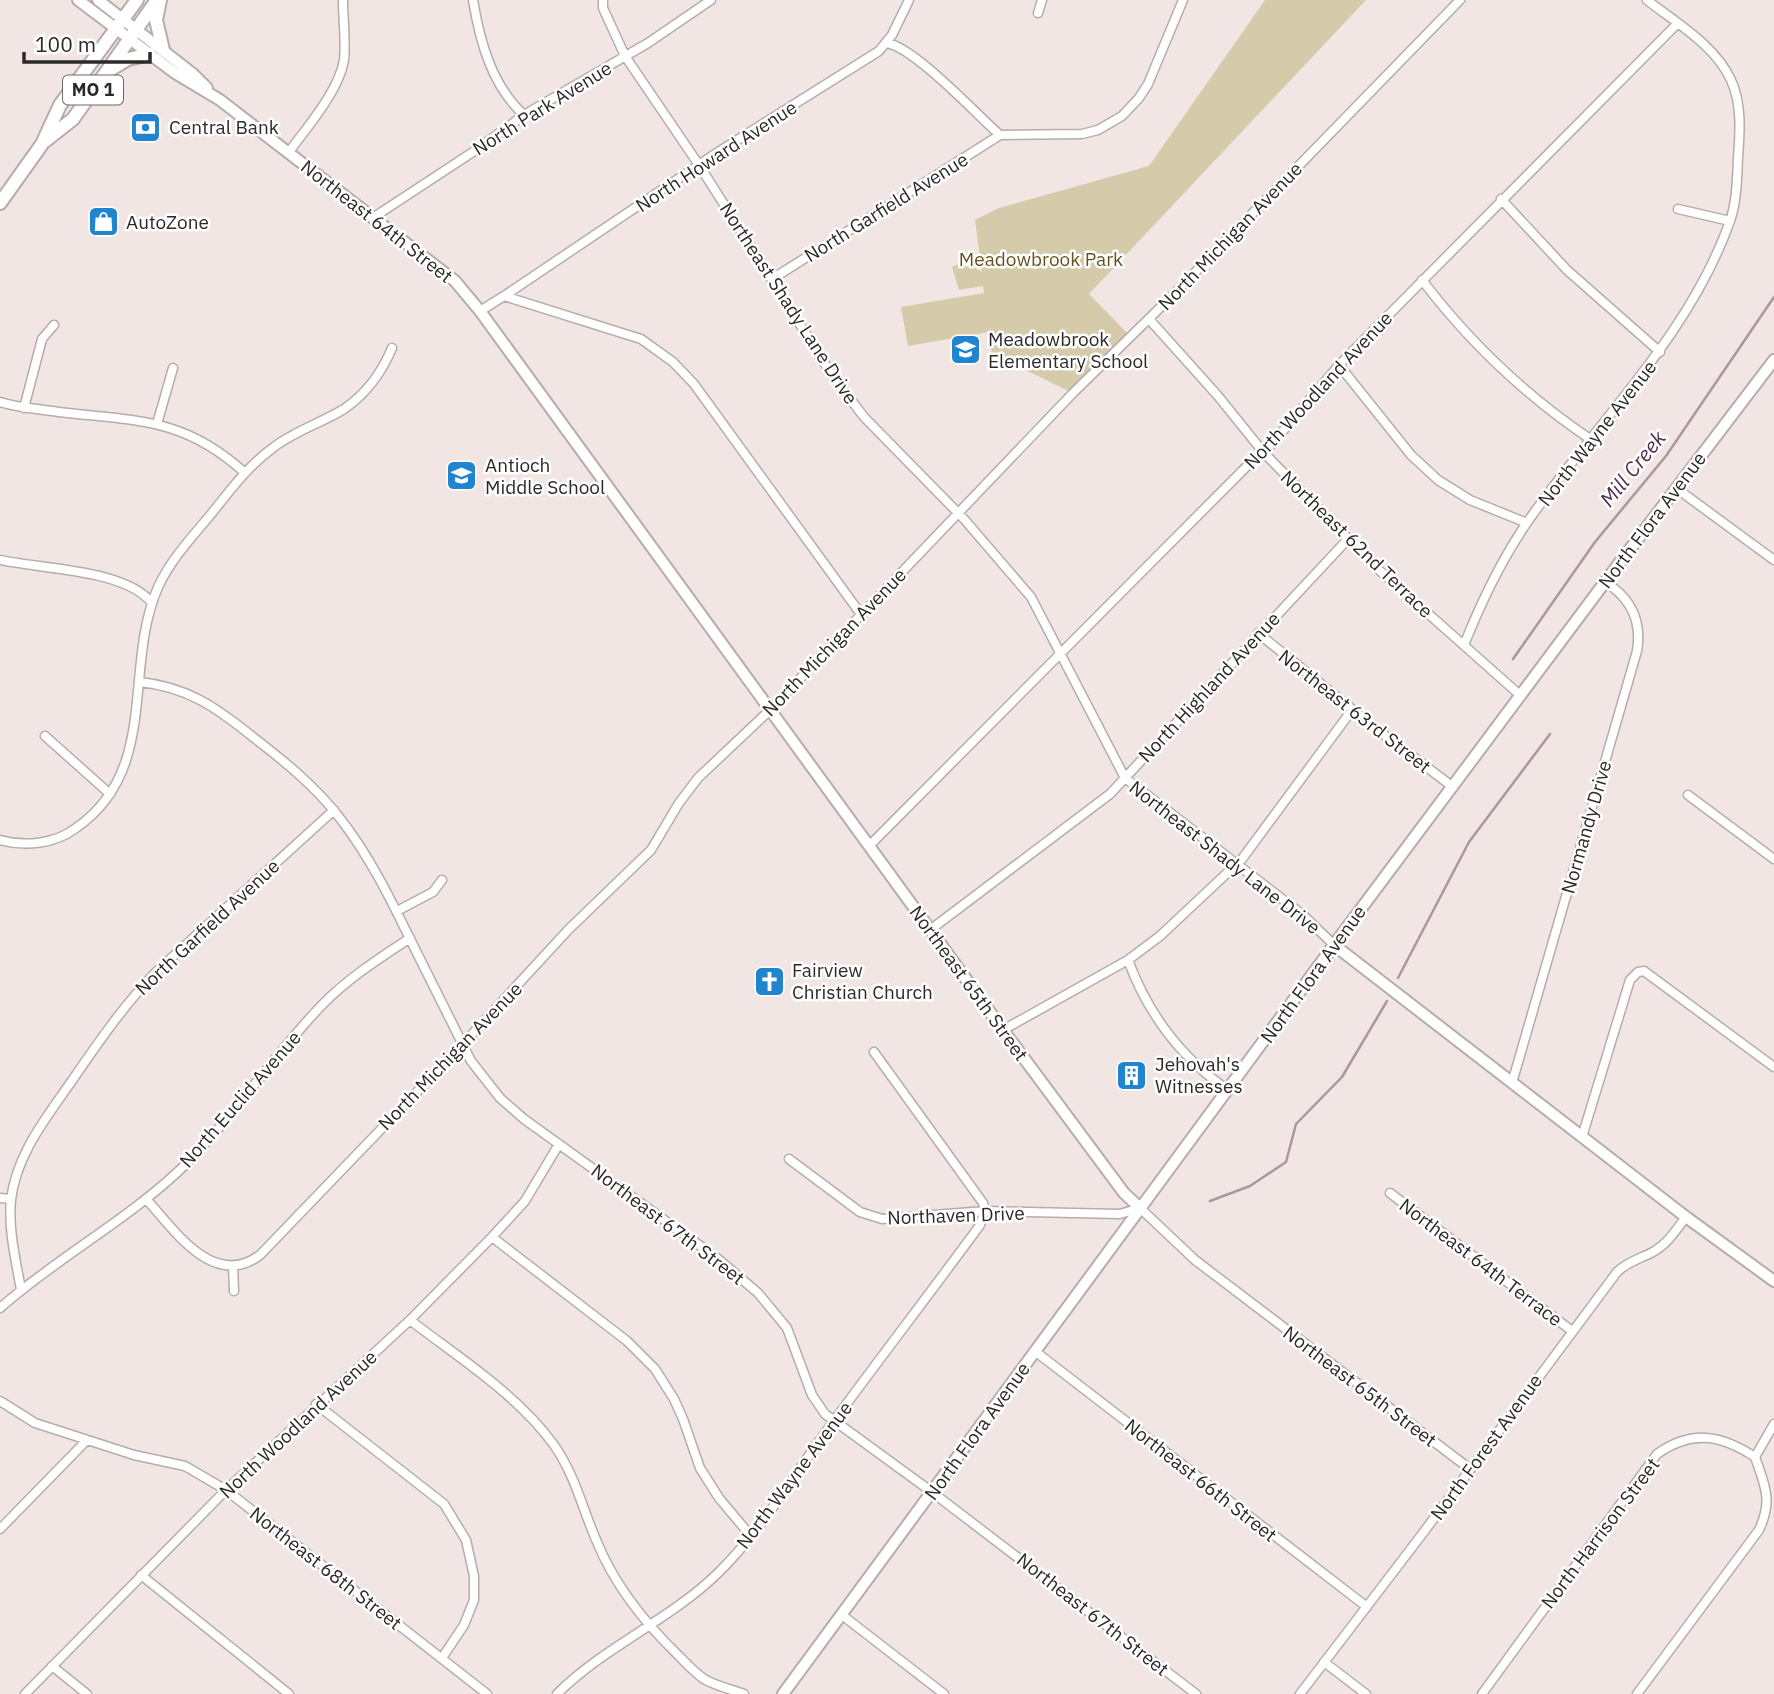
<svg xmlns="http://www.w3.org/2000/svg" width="1774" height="1694" font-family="'IBM Plex Sans',sans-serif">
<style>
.green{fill:#d5caaa}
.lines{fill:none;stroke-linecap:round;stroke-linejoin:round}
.stream{stroke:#ac96a5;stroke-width:2.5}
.street-casing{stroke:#b6aca9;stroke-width:11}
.secondary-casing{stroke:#b6aca9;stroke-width:14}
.primary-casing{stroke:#b6aca9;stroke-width:16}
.street{stroke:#fff;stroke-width:8}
.secondary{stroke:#fff;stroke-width:10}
.primary{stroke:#fff;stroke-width:12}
.labels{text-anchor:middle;stroke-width:5;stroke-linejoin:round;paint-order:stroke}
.shield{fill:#fff;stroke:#6c6968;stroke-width:2}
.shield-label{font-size:18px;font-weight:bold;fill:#2d2928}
.street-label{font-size:19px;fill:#2d2928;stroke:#fff}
.poi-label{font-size:19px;fill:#2d2928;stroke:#fff;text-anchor:start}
.park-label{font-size:19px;fill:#66541e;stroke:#fff}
.water-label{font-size:21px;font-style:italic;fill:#532b4c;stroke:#fff}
</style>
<rect width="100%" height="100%" fill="#f1e6e4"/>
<path class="green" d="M1265,0H1366L1089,294L1133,339L1073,393L992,354L989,332L908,346L901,307L984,293L983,286L959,290L952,267L962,263L966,267L975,264L977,270H980L982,273L975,220L999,208L1149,166Z"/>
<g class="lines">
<path class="stream" d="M1513,659L1595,542L1666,456L1774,297
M1398,978L1469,842L1550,734
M1210,1201L1250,1186L1286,1162L1296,1124L1342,1077L1387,1001"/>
<defs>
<path id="street" d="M473,0C480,42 492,86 524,115
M603,0V8L625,56L699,165L832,375L864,417L964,519L1031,597L1125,778L1303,915L1334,945
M1038,13L1042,0
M887,43C915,48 976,114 1000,135
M289,152C307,127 339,91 344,60C346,41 343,19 343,0
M1501,199L1567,270L1660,352
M1678,209L1730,221
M374,217L479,148L524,115L648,43L711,0
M772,279L1000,135L1082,134L1098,130L1122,116L1139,98L1148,84L1183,0
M1422,280C1470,343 1525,395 1590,439
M504,296L712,156L879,51L892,35L909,0
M480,311L504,296L641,339L673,362L694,384L860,613
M1149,319L1218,396L1264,453L1379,570L1521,696
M1339,365L1411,455L1438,480L1470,500L1527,523
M0,402C19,408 39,409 59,412C136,421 184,417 245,473
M24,408L42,339L54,325
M157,424L173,368
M1676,488L1774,560
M0,560C41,569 125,569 152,603
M1258,633L1374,727L1453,787
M1464,645C1482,600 1504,554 1533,514C1601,418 1690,334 1730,221C1737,201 1737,178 1738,158C1740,132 1742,104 1731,80C1715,45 1676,23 1647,0
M140,682C188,687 217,708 253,737C284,761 314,785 339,817C369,855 390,898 411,941C431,981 451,1021 471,1061L500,1098L524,1119L717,1258L758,1293L787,1328L812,1395L825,1414L932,1492L1196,1694
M45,736L110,794
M1688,795L1774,859
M0,840C25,847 55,844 76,828C161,769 122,666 159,585C172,558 193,536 212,513C231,489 249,465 274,447C295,431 321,423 344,409C366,394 382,372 392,348
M869,846L1255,458L1264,453L1339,365L1677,24
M397,911L433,892L442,880
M930,930L1110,794L1348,539
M1128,960C1148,1014 1181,1058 1228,1090
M1003,1030L1128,960L1160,936L1242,859L1352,710
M1512,1083L1637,651C1642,621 1631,598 1605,582
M1582,1137L1630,980L1638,972L1644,971L1774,1067
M789,1159L860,1212L882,1219L985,1211L1120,1214L1140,1208L1195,1260L1470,1469
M1390,1193L1572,1331
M0,1198L11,1199
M146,1199C174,1229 213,1290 260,1255L463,1044L569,929L651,850L679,803L698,778L770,710L1073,393L1172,296L1460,0
M492,1237L627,1341L655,1369L674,1399L683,1419L700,1468L719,1498L750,1535
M233,1266L234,1291
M21,1290C16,1261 8,1229 11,1200C16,1155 46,1118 71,1082C98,1043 123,1006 156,972L334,810
M0,1308C59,1256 130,1219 186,1164C235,1115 273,1056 321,1006C347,979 378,959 410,938
M410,1320C459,1358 517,1394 554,1445C576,1477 582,1508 597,1542C615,1586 643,1621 677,1654C685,1662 694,1672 704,1679C716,1686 730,1689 744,1694
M1036,1352L1367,1607
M0,1401L35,1423L134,1455L185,1466L226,1490L487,1694
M316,1404L444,1504L466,1540L474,1576V1600L464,1625L442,1658
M1755,1457L1774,1424
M0,1529L87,1440
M141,1575L289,1694
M842,1615L944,1694
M1324,1662L1366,1694
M52,1666L87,1694
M25,1694L226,1490L410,1320L492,1237L525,1201L559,1144
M557,1694C605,1646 670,1620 718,1573C762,1530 794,1474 831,1425C880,1358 931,1292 980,1225L985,1211L983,1203L874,1052
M1300,1694L1423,1533L1617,1272C1627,1262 1639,1259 1651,1253C1667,1245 1676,1230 1686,1217
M1482,1694L1657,1454C1692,1429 1721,1435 1755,1457
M1637,1694L1759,1530C1773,1500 1765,1486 1755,1457"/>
<path id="secondary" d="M78,0L175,73L220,100L455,281L480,311L1003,1030L1124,1193L1140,1208
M98,0L193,74L207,88
M1334,945L1686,1217L1774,1281
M783,1694L1334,945L1605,582L1774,360"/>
<path id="primary" d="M160,0L156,20L163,50
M110,70L128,59L150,54
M45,141L73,119L157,0
M0,203L42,144L60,105L137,0"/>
</defs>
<use href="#street" class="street-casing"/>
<use href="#secondary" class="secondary-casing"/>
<use href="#primary" class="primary-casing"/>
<use href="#street" class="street"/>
<use href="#secondary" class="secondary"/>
<use href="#primary" class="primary"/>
</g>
<defs>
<symbol id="bank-square" viewBox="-11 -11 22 22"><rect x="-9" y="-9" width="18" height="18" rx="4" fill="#2084cf" stroke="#fff"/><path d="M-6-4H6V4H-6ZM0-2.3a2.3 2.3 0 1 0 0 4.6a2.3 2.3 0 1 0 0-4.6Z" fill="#fff"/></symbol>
<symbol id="shop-square" viewBox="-11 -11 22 22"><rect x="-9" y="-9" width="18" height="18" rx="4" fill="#2084cf" stroke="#fff"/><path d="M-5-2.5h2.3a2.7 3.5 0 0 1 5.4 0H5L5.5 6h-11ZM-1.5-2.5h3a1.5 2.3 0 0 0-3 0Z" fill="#fff"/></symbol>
<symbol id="school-square" viewBox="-11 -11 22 22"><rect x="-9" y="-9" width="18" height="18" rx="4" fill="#2084cf" stroke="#fff"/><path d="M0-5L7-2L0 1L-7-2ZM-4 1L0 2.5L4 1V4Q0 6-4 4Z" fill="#fff"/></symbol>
<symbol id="church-square" viewBox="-11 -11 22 22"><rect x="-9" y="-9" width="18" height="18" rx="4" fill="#2084cf" stroke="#fff"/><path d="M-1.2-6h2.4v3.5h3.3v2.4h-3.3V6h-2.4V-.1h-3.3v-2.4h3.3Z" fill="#fff"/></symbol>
<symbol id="building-square" viewBox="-11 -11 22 22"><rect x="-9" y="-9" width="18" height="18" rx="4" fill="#2084cf" stroke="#fff"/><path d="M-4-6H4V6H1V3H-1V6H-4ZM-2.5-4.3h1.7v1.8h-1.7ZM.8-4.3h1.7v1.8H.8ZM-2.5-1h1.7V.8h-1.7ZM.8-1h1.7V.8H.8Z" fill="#fff"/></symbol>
</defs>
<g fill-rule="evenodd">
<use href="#bank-square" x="128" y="110" width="35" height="35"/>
<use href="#shop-square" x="86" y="204" width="35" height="35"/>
<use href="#school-square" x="948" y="332" width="35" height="35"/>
<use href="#school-square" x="444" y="458" width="35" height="35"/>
<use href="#church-square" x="752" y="964" width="35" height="35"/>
<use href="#building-square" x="1114" y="1058" width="35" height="35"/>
</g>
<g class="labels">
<rect class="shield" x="63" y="75.5" width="60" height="29" rx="5"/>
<g class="shield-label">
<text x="93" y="96">MO 1</text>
</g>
<g class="street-label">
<text transform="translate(542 108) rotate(-32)" y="7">North Park Avenue</text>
<text transform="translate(716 156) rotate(-33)" y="7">North Howard Avenue</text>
<text transform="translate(886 207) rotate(-32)" y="7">North Garfield Avenue</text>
<text transform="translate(377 221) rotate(38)" y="7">Northeast 64th Street</text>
<text transform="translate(1230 236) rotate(-46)" y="7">North Michigan Avenue</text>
<text transform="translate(789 303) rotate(57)" y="7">Northeast Shady Lane Drive</text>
<text transform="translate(1318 390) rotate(-47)" y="7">North Woodland Avenue</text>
<text transform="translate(1597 433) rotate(-52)" y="7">North Wayne Avenue</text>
<text transform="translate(1652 520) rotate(-53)" y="7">North Flora Avenue</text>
<text transform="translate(1357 544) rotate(44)" y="7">Northeast 62nd Terrace</text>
<text transform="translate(834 642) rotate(-46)" y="7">North Michigan Avenue</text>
<text transform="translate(1209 687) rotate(-47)" y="7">North Highland Avenue</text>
<text transform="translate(1355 711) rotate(38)" y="7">Northeast 63rd Street</text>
<text transform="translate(1586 827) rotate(-74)" y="7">Normandy Drive</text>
<text transform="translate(1225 857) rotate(38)" y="7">Northeast Shady Lane Drive</text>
<text transform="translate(207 927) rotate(-43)" y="7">North Garfield Avenue</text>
<text transform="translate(1313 974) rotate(-54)" y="7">North Flora Avenue</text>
<text transform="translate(969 983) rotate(54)" y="7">Northeast 65th Street</text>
<text transform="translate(450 1056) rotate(-46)" y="7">North Michigan Avenue</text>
<text transform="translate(240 1099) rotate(-49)" y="7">North Euclid Avenue</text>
<text transform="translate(956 1215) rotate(-2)" y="7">Northaven Drive</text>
<text transform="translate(668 1224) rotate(37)" y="7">Northeast 67th Street</text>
<text transform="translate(1481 1262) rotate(37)" y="7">Northeast 64th Terrace</text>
<text transform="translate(1360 1386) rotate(37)" y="7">Northeast 65th Street</text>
<text transform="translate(298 1424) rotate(-43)" y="7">North Woodland Avenue</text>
<text transform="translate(977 1431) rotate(-54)" y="7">North Flora Avenue</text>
<text transform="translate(1486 1447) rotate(-54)" y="7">North Forest Avenue</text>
<text transform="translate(794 1475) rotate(-53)" y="7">North Wayne Avenue</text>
<text transform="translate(1201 1480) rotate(38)" y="7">Northeast 66th Street</text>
<text transform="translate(1600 1533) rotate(-53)" y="7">North Harrison Street</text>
<text transform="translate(326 1568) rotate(38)" y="7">Northeast 68th Street</text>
<text transform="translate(1093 1614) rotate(38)" y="7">Northeast 67th Street</text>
</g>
<g class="poi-label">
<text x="169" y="134">Central Bank</text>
<text x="126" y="229">AutoZone</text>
<text x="988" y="346">Meadowbrook<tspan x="988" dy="22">Elementary School</tspan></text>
<text x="485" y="472">Antioch<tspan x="485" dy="22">Middle School</tspan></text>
<text x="792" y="977">Fairview<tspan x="792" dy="22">Christian Church</tspan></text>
<text x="1155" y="1071">Jehovah's<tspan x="1155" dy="22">Witnesses</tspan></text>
</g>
<g class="park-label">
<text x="1041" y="266">Meadowbrook Park</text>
</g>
<g class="water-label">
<text transform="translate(1633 469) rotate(-51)" y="7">Mill Creek</text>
</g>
</g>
<path d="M24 52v10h126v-10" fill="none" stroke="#2d2928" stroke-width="3.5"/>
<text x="35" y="52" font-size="21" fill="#2d2928" stroke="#ffffff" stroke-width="5" paint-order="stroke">100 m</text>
</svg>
